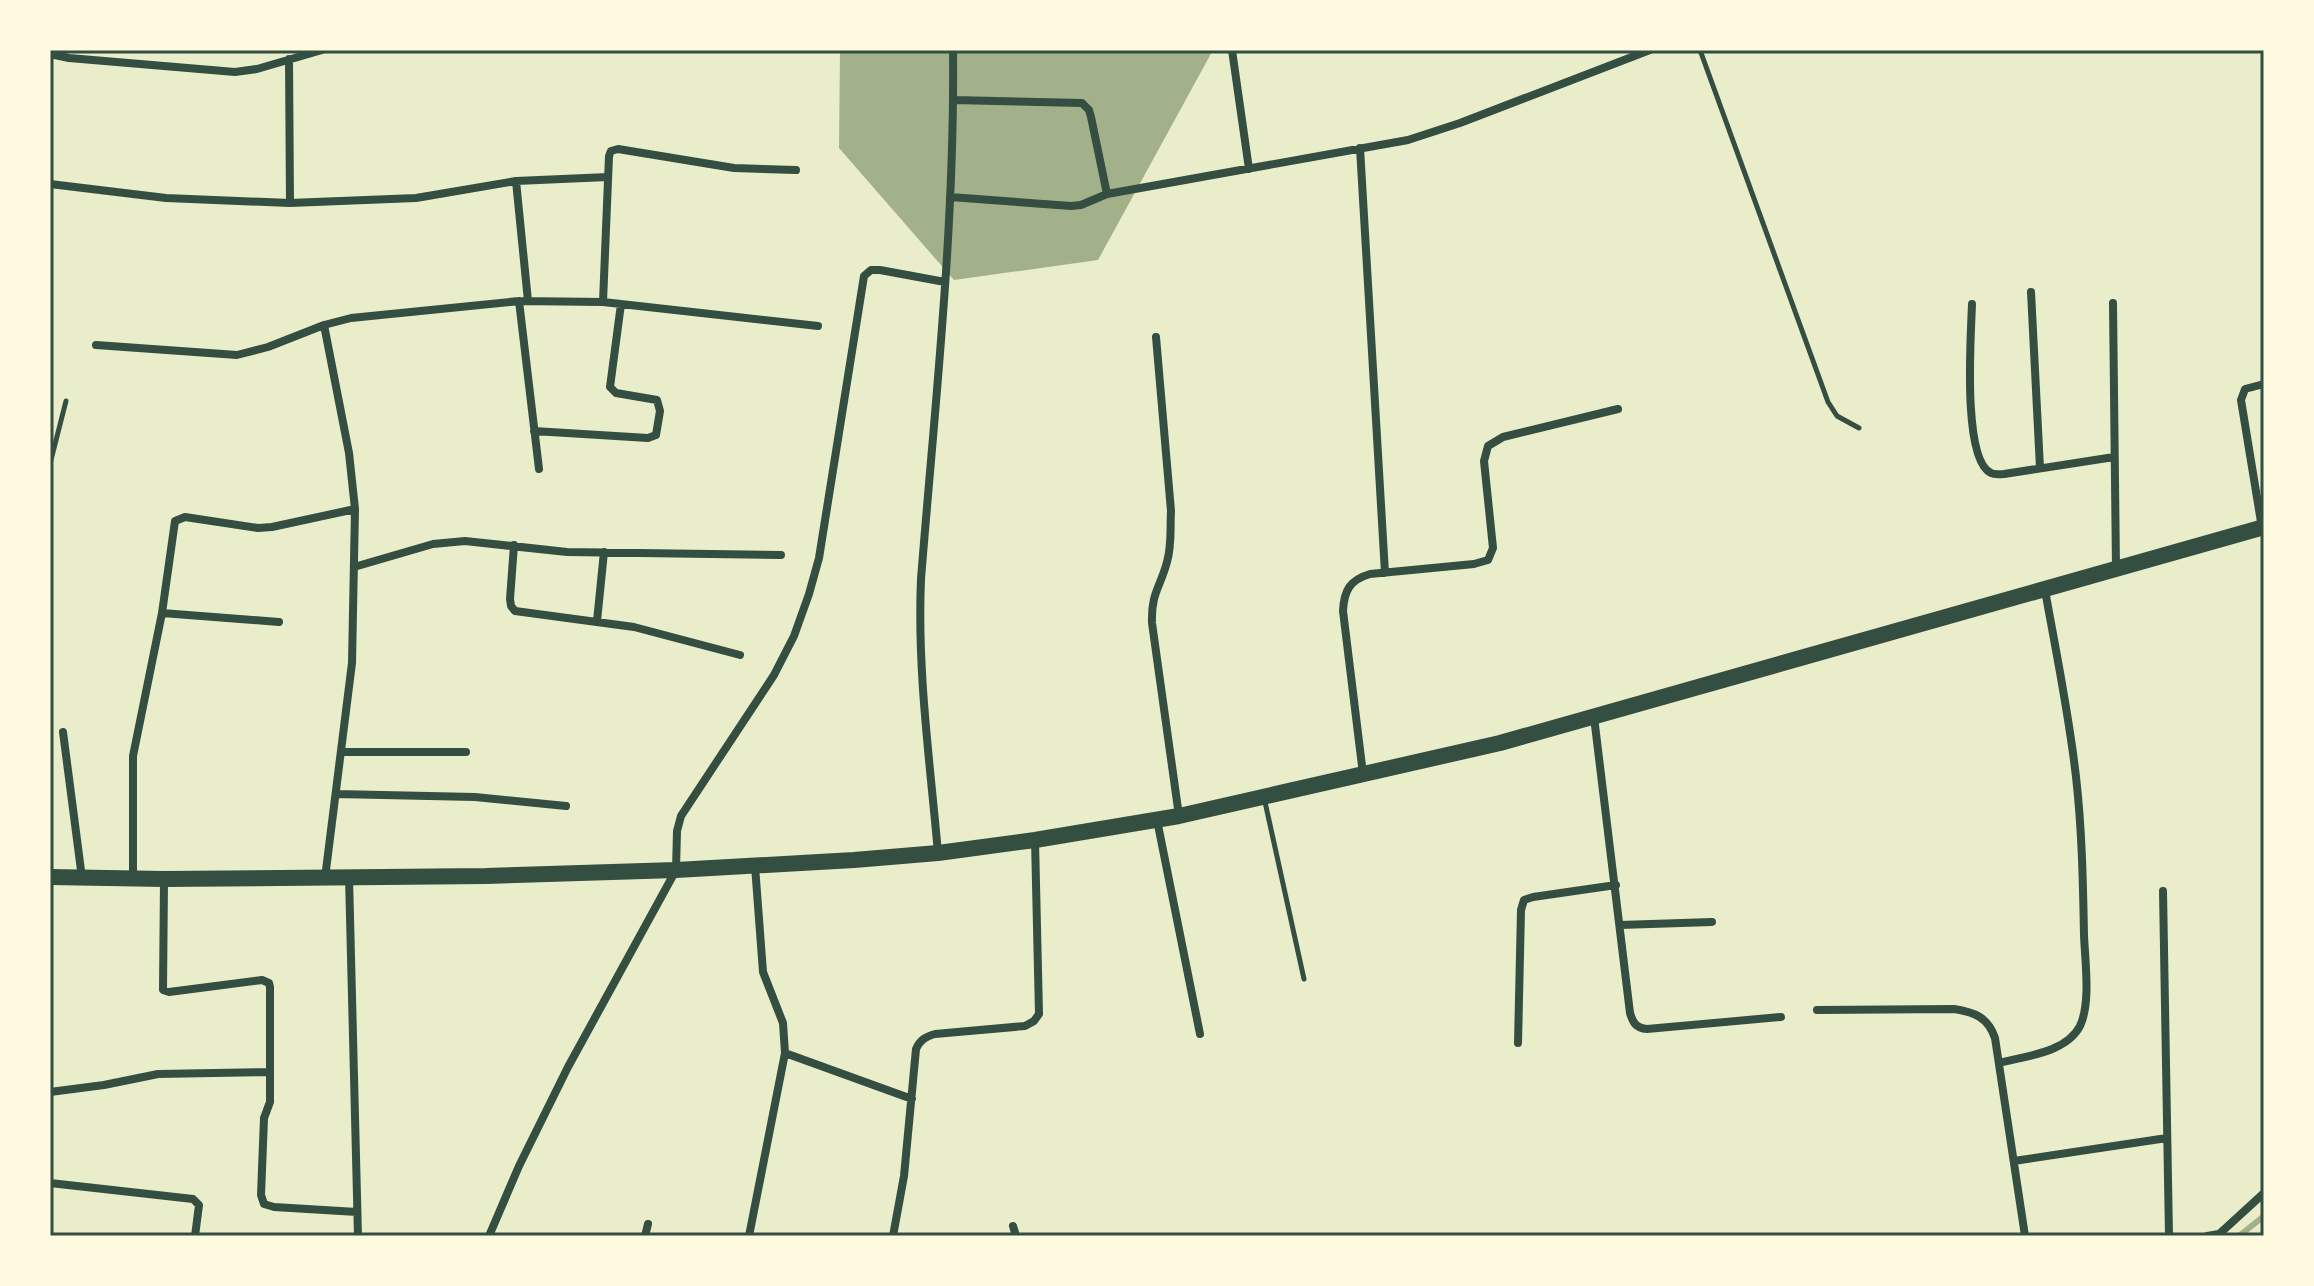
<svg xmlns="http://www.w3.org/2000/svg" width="2314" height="1286" font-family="'Playfair Display',serif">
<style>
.water{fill:#a3b18a}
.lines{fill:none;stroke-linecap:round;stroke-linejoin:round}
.stream{stroke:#a3b18a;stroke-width:6}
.service{stroke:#344e41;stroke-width:5}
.minor{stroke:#344e41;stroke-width:8}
.primary{stroke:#344e41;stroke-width:16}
.neatline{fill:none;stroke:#344e41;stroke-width:3}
</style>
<rect width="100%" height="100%" fill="#e9edc9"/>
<path class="water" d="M840,50H1213L1098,260L954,280L839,148Z"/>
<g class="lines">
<path class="stream" d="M2239,1236L2264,1216"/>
<path class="service" d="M1700,50L1828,402L1837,416L1859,428
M50,464L66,401
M1265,802L1304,979"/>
<path class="minor" d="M1232,50L1249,169
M50,54L69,58L235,72L257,69L322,50
M289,59L290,203
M953,100L1082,103L1089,110L1091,117L1107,194
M1360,148L1385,573
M516,181L528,301
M50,184L166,198L290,203L416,198L516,181L608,177
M950,197L1071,206L1081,205L1107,194L1408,140L1460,123L1650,50
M2031,292L2040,468
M519,301L539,469
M603,302L609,156L611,151L618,149L734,168L796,170
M2113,303L2116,569
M1972,304C1971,334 1962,460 1991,473C1995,475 1999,474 2004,474L2114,457
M324,325L349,453L355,509L352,663L325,878
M1156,337L1171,511C1170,528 1172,545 1167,562C1160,588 1151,593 1152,623L1179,816
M96,345L237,355L268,347L324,325L351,318L519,301L603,302L818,326
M534,431L648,438L656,435L660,411L657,400L616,393L610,387L621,304
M2262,528L2241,400L2245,389L2264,384
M514,545L510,599L511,606L515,611L634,627L740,655
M354,567L433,544L465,541L567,552L781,555
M162,613L279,622
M597,621L604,552
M1594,717L1630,1013C1633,1023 1636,1028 1647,1029L1781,1017
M63,732L82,878
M342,752H466
M1363,774L1343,611C1344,590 1350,580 1370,574L1474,564L1488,560L1493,548L1484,461L1488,446L1503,437L1618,409
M336,794L475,797L566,806
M1157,820L1200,1034
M938,853C930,762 917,670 921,579C935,403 955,227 953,50
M349,877L358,1236
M133,879V756L162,613L175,521L185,517L258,528L272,527L355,509
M164,880L163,990L169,992L262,980L269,983L270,987V1102L264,1118L261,1195L264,1204L274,1207L357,1212
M2163,891L2169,1236
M1620,925L1712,922
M1817,1010L1954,1009C1974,1012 1988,1017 1995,1038L2025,1236
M1518,1043L1521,910L1524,900L1533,897L1616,885
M785,1053L912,1099
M1999,1063C2025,1056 2066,1053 2080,1026C2091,1003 2085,961 2084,935C2083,882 2082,829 2076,777C2069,714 2056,652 2045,590
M50,1092L104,1085L158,1074L269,1072
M2014,1161L2167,1138
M50,1183L193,1199L199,1205L195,1236
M1013,1226L1016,1236
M489,1236L519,1166L568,1067L676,870L677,831L681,816L774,675L794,636L809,594L819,558L864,276L871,270H880L945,282
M645,1236L648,1224
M749,1236L785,1053L783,1023L763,972L755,866
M893,1236L904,1176L916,1049C920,1040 925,1037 935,1034L1025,1026L1034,1021L1039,1014L1035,840
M2207,1236L2219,1234
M2217,1236L2264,1193"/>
<path class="primary" d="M50,877L164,879L486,876L676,870L854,860L938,853L1035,840L1179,816L1500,743L2264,527"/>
</g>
<rect width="2314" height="1286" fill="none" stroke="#fefae0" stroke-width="104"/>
<rect x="52" y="52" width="2210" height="1182" class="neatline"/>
</svg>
